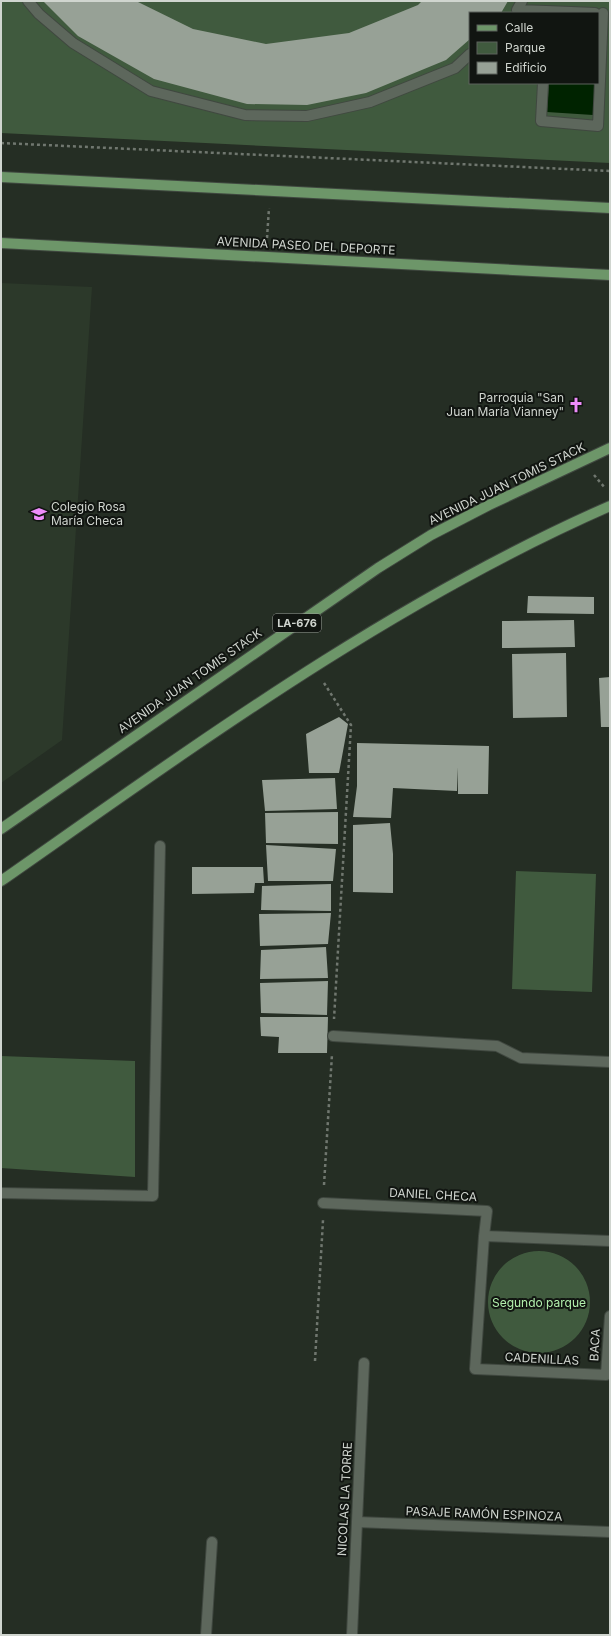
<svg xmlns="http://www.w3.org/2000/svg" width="611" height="1636" font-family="Inter,sans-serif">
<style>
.built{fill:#2c392a}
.green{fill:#405a3e;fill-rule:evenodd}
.water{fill:#002300}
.building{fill:#97a196}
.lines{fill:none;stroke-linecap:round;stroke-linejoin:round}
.minor-casing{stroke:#404840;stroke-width:12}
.major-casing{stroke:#404840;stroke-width:12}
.path{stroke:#70776f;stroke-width:2.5;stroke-dasharray:3 3;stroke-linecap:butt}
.minor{stroke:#5d675c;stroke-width:10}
.major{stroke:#6d9669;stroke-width:10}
.labels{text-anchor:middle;stroke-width:4;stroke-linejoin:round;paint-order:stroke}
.shield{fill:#111511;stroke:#979b96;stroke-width:1}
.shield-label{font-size:11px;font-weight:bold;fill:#d0d5cf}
.street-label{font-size:12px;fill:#d0d5cf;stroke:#111511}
.poi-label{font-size:12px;fill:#d0d5cf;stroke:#111511;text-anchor:end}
.park-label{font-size:12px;fill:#b2f0ad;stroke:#111511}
</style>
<rect width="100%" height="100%" fill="#252e24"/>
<path class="built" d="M1,283L92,287L62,740L1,783Z"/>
<path class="green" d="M1,1H610V163L1,133ZM470,13H598V83H470Z
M516,871L596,874L592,992L512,989Z
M1,1056L135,1061V1177L1,1168Z
M488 1302a51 51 0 1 1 102 0a51 51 0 1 1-102 0Z"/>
<path class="water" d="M549,83H596L593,115L547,112Z"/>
<path class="building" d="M43,1H136L193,29L266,44L349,33L418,5L422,1H508L501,13H470V39L446,60L366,93L307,105L247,104L154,79L78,36Z
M528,596L594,597V614L527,613Z
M574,620L575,647L502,648V621Z
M566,653L567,717L513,718L512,654Z
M610,677V727H601L599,678Z
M339,717L348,724L339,773H309L306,734Z
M357,743L489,746L488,794H458V767L457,791L393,788L391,818L353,817L357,786Z
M335,778L337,809L265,811L262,780Z
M338,812V844L266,843L265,813Z
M390,823L393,854V893L353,892V825Z
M266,845L336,849L333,881H268Z
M192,867H263L264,883H255L254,893L192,894Z
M331,884V911L261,910L262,886Z
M331,913L328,944L260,946L259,914Z
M326,947L328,978L260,979L261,950Z
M328,981L327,1015L261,1013L260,983Z
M260,1017H328L327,1053H278L279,1037L261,1036Z"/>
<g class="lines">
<defs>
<path id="minor" d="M28,1L39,14L73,43L151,91L245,115L307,116L370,102L455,68L470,54
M522,1L517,10L546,11
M546,13V11L595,13
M543,83L541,121L598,126L603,13
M333,1036L497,1046L521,1058L610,1062
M1,1193L153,1196L160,846
M323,1203L487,1211L484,1236L610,1241
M484,1236L475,1369L606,1375L610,1316
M357,1522L610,1532
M206,1635L212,1542
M352,1635L364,1363"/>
<path id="major" d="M1,177L610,208
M1,243L610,275
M1,829L378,568L431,535L489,505L610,448
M1,881C197,744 391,602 610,506"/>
</defs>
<use href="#minor" class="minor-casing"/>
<use href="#major" class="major-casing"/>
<path class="path" d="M1,143L610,171
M267,238L269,208
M594,475L605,488
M324,683L351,725L334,1019
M324,1185L332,1054
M315,1361L323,1220"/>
<use href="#minor" class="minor"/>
<use href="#major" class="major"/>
</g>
<defs>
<symbol id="church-bare" viewBox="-9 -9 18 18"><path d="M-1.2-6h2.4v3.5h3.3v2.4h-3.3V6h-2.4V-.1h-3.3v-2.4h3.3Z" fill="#ed8cfa" stroke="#111511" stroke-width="2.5" paint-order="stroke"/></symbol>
<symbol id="school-bare" viewBox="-9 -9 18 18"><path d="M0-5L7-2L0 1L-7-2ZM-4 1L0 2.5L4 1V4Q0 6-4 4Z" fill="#ed8cfa" stroke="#111511" stroke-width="2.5" paint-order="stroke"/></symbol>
</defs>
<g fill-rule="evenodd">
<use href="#church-bare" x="565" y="394" width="22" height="22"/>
<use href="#school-bare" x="28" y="503" width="22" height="22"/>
</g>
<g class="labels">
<rect class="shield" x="273" y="614" width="48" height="18" rx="3"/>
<g class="shield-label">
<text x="297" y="627">LA-676</text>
</g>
<g class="street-label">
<text transform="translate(306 246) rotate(3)" y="4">AVENIDA PASEO DEL DEPORTE</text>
<text transform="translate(507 484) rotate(-26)" y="4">AVENIDA JUAN TOMIS STACK</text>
<text transform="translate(190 681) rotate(-35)" y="4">AVENIDA JUAN TOMIS STACK</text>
<text transform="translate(433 1195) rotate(3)" y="4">DANIEL CHECA</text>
<text transform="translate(595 1345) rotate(-87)" y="4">BACA</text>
<text transform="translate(542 1359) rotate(3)" y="4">CADENILLAS</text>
<text transform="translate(345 1499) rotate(-87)" y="4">NICOLAS LA TORRE</text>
<text transform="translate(484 1514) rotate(2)" y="4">PASAJE RAMÓN ESPINOZA</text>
</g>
<g class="poi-label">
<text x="564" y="402">Parroquia "San<tspan x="564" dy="14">Juan María Vianney"</tspan></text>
<text x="51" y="511" text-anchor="start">Colegio Rosa<tspan x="51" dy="14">María Checa</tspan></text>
</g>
<g class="park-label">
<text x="539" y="1307">Segundo parque</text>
</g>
</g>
<rect width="611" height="1636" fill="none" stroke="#d0d5cf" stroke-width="4"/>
<rect x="469" y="12" width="130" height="72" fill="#111511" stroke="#5d625d"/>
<rect x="477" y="25" width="20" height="6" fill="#6d9669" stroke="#5d625d"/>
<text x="505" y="32" font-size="12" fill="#d0d5cf">Calle</text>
<rect x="477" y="42" width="20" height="12" fill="#405a3e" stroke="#5d625d"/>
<text x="505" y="52" font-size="12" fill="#d0d5cf">Parque</text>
<rect x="477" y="62" width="20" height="12" fill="#97a196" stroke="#5d625d"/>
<text x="505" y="72" font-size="12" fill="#d0d5cf">Edificio</text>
</svg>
